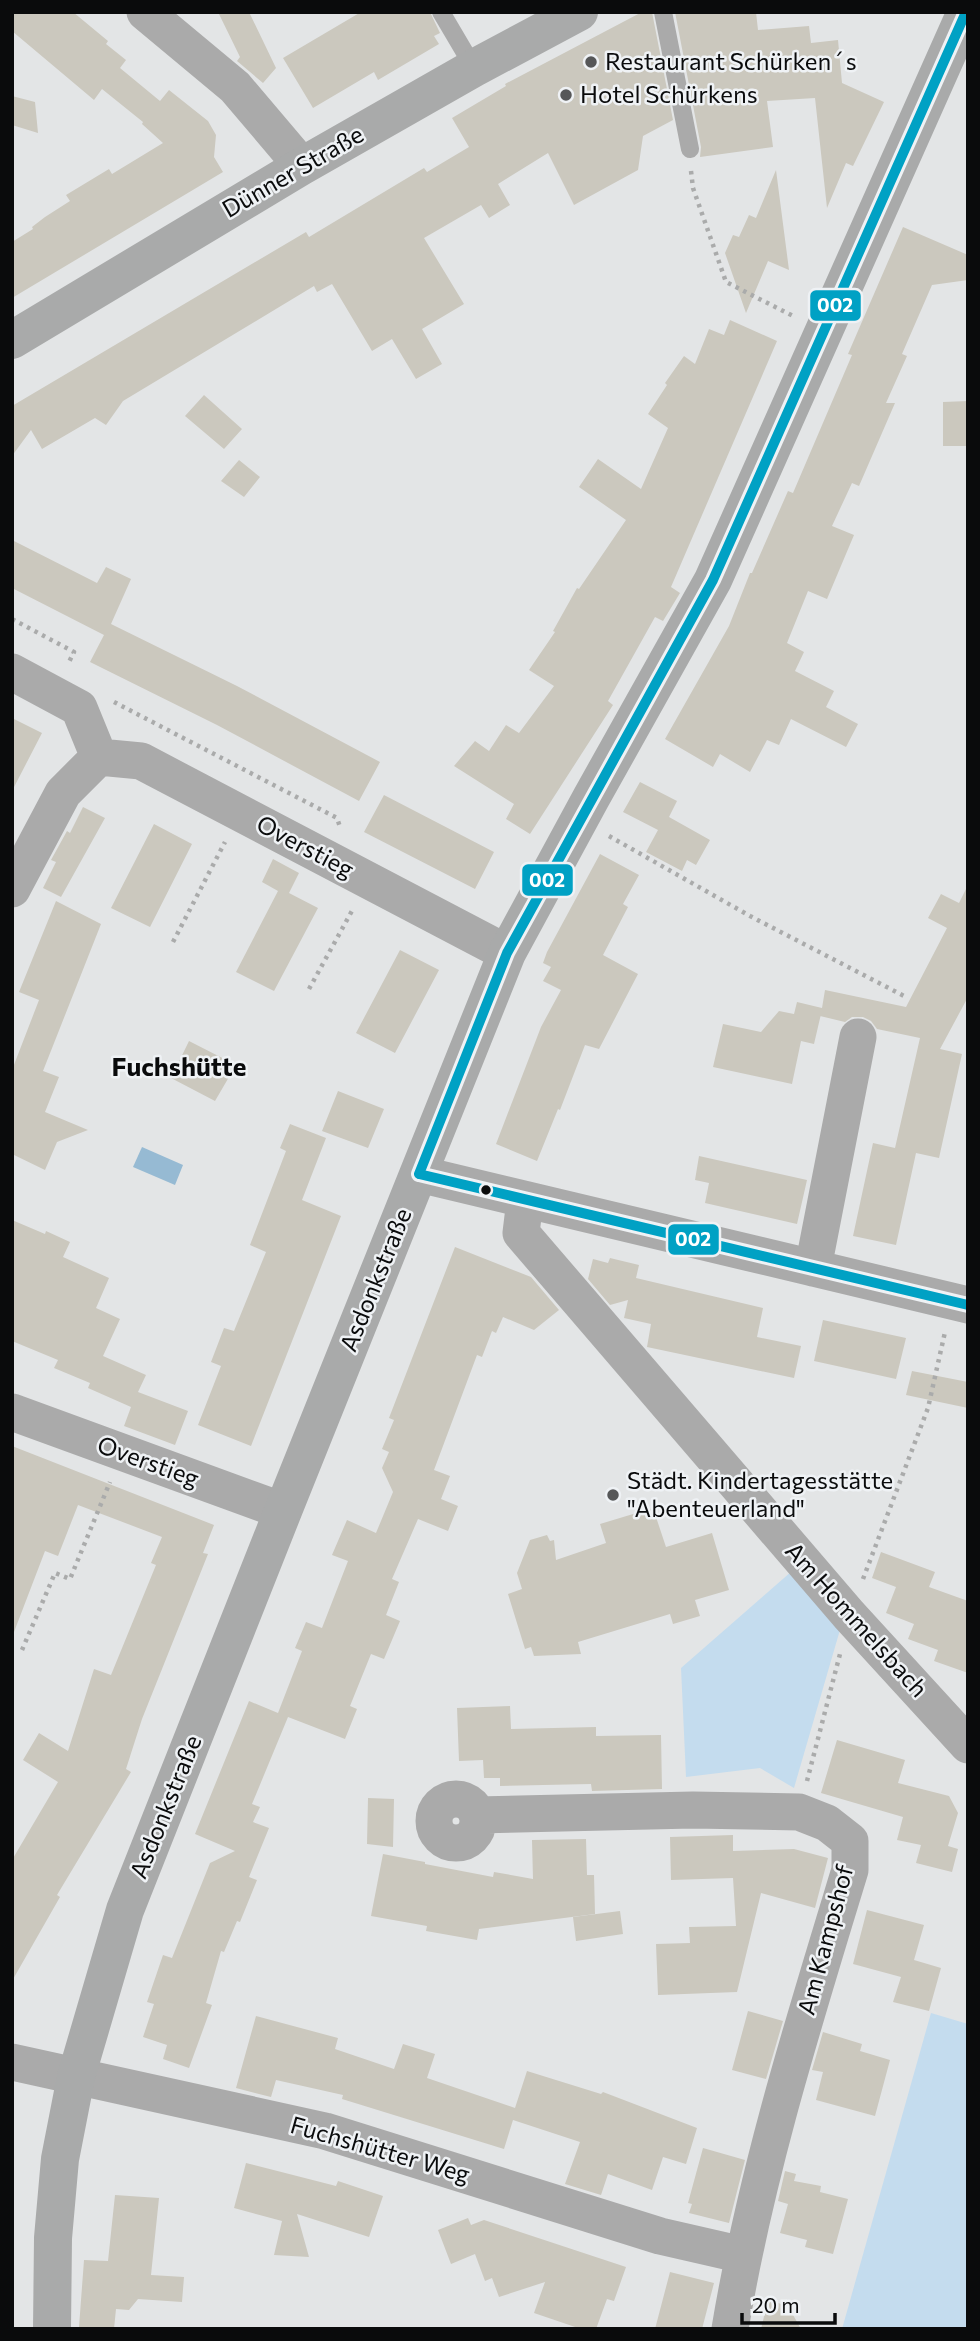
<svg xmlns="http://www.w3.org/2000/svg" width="980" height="2341" font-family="Commissioner,sans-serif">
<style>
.green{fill:#c4dcee}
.water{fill:#96bad3}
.building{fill:#cbc8be}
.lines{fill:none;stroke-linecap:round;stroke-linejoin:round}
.path{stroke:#aaabab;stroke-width:4.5;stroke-dasharray:3.5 5;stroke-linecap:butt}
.lane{stroke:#aaa;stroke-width:18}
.street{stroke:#aaa;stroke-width:37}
.secondary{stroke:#a9aaaa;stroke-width:38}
.bus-1-casing{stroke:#eff2f5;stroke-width:16}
.bus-1{stroke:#00a1c4;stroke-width:10}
.poi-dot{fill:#565758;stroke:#eff2f5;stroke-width:2.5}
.bus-dot{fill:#0a0b0c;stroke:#eff2f5;stroke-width:2.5}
.labels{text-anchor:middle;stroke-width:5;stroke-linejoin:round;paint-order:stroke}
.poi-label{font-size:24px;fill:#0a0b0c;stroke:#eff2f5;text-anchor:start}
.street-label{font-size:24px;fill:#0a0b0c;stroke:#eff2f5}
.neighbourhood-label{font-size:26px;font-weight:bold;fill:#0a0b0c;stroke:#eff2f5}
.line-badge{stroke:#eff2f5;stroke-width:2.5}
.badge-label{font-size:19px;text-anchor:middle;font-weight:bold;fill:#fff}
</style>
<rect width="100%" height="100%" fill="#e3e5e6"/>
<path class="green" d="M792,1571L842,1623L794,1788L760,1768L686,1777L681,1668Z
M931,2013L968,2024V2329H842Z"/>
<path class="water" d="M142,1147L183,1165L175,1185L133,1167Z"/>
<path class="building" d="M12,12H73L108,41L106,44L126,60L120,68L160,101L169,90L208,121L216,135L214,157L223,172L12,298V242L33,229L32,227L45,217L70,201L66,195L109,169L112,174L163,143L142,124L143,122L102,89L94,100L12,31Z
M218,12H249L276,68L263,83L237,61L240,57Z
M361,12H430L440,33L434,36L439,44L378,80L374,72L313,108L283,58Z
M642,12H652L673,120L643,136L638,170L574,205L548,153L498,184L510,205L489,218L481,205L424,238L464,304L422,329L442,364L416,379L392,339L372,351L332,284L317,292L314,286L123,401L106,425L95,418L42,449L31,430L12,456V406L306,232L309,237L424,168L427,172L469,147L452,118L506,86L505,84Z
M675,12H756L758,30L809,26L811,43L838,40L842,83L884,102L853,166L846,163L827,208L815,98L767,101L773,147L700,157L701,147Z
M12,96L35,102L38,133L12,125Z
M776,170L789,270L768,261L746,313L725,253L733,235L739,237L749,215L756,218Z
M903,227L968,255V280L932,285L902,354L907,356L886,403H895L859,486L852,483L832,526L854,535L827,599L808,591L787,643L804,652L795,671L834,691L826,707L858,724L846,747L791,719L779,745L767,740L750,772L720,754L713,767L665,739L729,626L750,573H752L788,491L793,493L852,355L848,354Z
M730,320L777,341L671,587L680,593L663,621L655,617L608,701L613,705L530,834L506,819L514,804L454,766L475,741L489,751L506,725L519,733L554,686L529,670L555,632L553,631L577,588L579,589L626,520L579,487L598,459L641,489L668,428L648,414L667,385L665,383L684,356L695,364L709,329L724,335Z
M204,395L242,429L224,449L185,416Z
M968,401V446H943V402Z
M239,460L260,477L244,497L221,481Z
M12,540L97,583L106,567L131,579L111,624L237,686L380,762L359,801L217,725L90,662L104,635L12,588Z
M12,718L42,733L12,791Z
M640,782L677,801L669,817L710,840L696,865L687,860L682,871L646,852L658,830L623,812Z
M384,795L494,852L475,889L364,832Z
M83,807L105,818L61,897L43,888L56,862L51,860L67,831L70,833Z
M154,824L192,844L150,927L111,908Z
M600,854L639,875L623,904L628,907L603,955L638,974L599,1049L585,1045L560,1110L558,1109L537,1161L496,1144L541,1027L561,990L543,981L551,967L543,963L547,952Z
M273,859L299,873L289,893L318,908L274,991L236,972L278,891L262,882Z
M968,885V997L940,1049L962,1054L939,1158L916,1153L896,1245L853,1236L873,1143L895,1148L920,1038L877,1029L871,1021L863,1017H852L845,1022L820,1016L821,1014L814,1044L801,1041L792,1084L713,1067L723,1024L761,1032L779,1011L794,1014L797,1002L822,1008L825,990L906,1007L947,928L928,918L941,894L959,903Z
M56,901L101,924L43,1071L59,1077L45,1112L88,1130L57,1142L45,1170L12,1154V1070L39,1000L19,992Z
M400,950L439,970L395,1053L356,1033Z
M189,1041L236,1065L215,1101L171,1078Z
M338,1091L384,1109L368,1148L322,1131Z
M290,1124L326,1138L302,1200L341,1216L251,1446L198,1425L221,1366L211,1362L224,1328L234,1331L266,1252L250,1245L286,1151L280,1148Z
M699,1156L807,1180L797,1224L705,1203L709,1183L695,1180Z
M12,1220L45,1234L46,1231L70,1242L63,1257L109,1278L96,1308L120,1319L103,1356L146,1375L138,1392L188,1411L175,1445L124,1426L131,1407L88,1388L90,1383L54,1368L58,1360L12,1341Z
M455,1247L531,1277L559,1310L534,1330L503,1317L496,1333L492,1331L482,1357L477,1355L434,1470L450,1476L441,1499L458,1506L448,1531L418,1519L392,1579L399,1582L386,1615L400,1621L384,1659L371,1654L350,1706L357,1709L345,1739L288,1717L252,1804L260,1807L253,1822L269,1828L249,1877L257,1880L240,1922L237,1921L224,1952L221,1951L206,2003L212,2005L189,2068L163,2059L167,2045L143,2037L154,2004L147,2002L163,1955L172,1958L210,1863L235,1851L195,1834L249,1701L278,1713L302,1651L295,1648L306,1622L322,1628L348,1561L332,1555L347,1520L376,1533L393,1492L382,1468L389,1452L382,1449L394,1420L389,1418Z
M610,1258L639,1265L636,1278L763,1308L757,1337L801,1346L794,1378L647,1347L651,1324L624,1318L628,1300L610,1305L588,1279L593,1259L608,1263Z
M823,1320L906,1338L896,1379L814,1361Z
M912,1371L968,1382V1408L906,1395Z
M12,1446L214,1525L203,1553L208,1554L142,1719L126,1769L131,1772L57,1895L60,1897L12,1981V1860L58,1782L23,1760L39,1733L68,1751L94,1669L111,1675L156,1565L151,1563L162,1537L78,1505L58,1556L45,1551L14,1632L12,1631Z
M653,1508L666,1547L712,1533L729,1590L695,1600L700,1616L673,1624L670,1614L578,1642L581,1654L534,1656L531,1647L525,1649L508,1594L522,1589L517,1573L530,1540L547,1535L550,1541L554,1540L556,1560L606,1543L600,1524Z
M881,1552L935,1572L929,1587L968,1601V1673L934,1661L938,1650L908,1639L914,1624L886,1613L896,1587L872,1578Z
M510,1706L511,1729L596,1727V1736L661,1735L662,1789L592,1791L591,1784L500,1786V1778H484L483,1760L459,1761L457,1708Z
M837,1740L905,1760L898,1783L949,1796L958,1813L948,1846L958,1849L952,1872L916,1863L921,1845L897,1840L903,1817L821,1793Z
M368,1798L394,1799L393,1847L367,1844Z
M733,1835V1851L794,1849L828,1858L815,1908L761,1893L737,1992L658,1995L656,1944L690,1943L689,1927L736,1926L733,1878L671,1880L670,1837Z
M586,1839L587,1875H594L595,1914L479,1929L477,1940L426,1931L427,1926L371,1916L383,1854L425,1862V1864L493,1877L494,1872L533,1879L532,1840Z
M867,1910L924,1925L914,1960L941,1968L929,2011L893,2002L901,1977L853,1964Z
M620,1911L623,1934L576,1941L573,1917Z
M748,2011L783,2021L766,2079L732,2070Z
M256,2016L338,2038L335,2049L394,2069L403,2044L435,2054L427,2078L515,2108L527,2071L601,2094L603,2092L697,2128L686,2164L663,2157L652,2190L608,2174L601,2195L565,2184L580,2142L513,2120L504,2149L342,2099L343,2095L276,2080L271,2097L236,2088Z
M823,2032L862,2044L860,2051L890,2060L875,2116L816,2100L823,2072L812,2070Z
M703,2148L745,2160L729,2223L689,2213L692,2204L688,2203Z
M246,2163L336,2186L338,2181L383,2196L369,2237L297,2214L309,2257L274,2255L282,2221L234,2208Z
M785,2171L796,2174L794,2181L821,2186L820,2192L848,2199L833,2254L805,2247L807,2240L780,2233L788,2204L778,2201Z
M115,2195L159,2198L151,2275L184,2277L182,2302L138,2299L129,2310L116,2309L114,2329L79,2327L84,2260L108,2261Z
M468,2218L471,2225L484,2220L626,2267L614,2301L607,2299L596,2329H581L534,2313L545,2282L499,2297L492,2278L485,2281L475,2254L451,2264L438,2230Z
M670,2272L714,2283L702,2329H655Z
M768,2300L788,2306L801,2329H761Z"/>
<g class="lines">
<path class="path" d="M691,171L693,188L726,282L795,317
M12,619L74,652L68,664
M114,702L337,818L340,827
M609,836L750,916L904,996
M173,942L225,842
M309,989L353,909
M863,1579L928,1408L945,1332
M22,1650L55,1573L70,1579L110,1482
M807,1781L840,1654"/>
<path class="lane" d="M441,12L474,68
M663,12L690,149"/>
<path class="street" d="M145,12L235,87L302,166
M12,672L79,708L99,757
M12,889L63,793L99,757L141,761L507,953
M419,1174L968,1305
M525,1200L521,1233L849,1615L968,1745
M813,1268L858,1037
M12,1412L283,1511
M434 1821a22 22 0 1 1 44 0a22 22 0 1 1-44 0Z
M477,1815L693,1810L799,1812L827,1823L850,1841V1870C804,2021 756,2173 730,2329
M12,2062L325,2131L660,2236L743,2255"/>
<path class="secondary" d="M12,340L302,166L474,68L579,12
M52,2329L53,2238L60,2159L76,2077L125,1910L283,1511L507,953L591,798L713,580L966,12"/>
<defs>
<path id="bus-1" d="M419,1174L507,953L713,580L966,12
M419,1174L968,1305"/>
</defs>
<use href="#bus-1" class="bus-1-casing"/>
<use href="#bus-1" class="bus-1"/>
</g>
<g class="poi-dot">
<circle cx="591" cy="62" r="7"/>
<circle cx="566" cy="95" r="7"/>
<circle cx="613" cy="1495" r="7"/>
</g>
<circle class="bus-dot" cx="486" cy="1190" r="6"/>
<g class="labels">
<g class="poi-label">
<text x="605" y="70">Restaurant Schürken´s</text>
<text x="580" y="103">Hotel Schürkens</text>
<text x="627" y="1489">Städt. Kindertagesstätte<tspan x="627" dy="28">"Abenteuerland"</tspan></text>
</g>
<g class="street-label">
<text transform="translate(293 172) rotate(-30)" y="8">Dünner Straße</text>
<text transform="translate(305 847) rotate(28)" y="8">Overstieg</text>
<text transform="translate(376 1280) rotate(-68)" y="8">Asdonkstraße</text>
<text transform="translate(148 1462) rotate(20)" y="8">Overstieg</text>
<text transform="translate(856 1620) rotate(48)" y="8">Am Hommelsbach</text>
<text transform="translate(166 1807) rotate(-68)" y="8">Asdonkstraße</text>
<text transform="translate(826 1940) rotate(-75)" y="8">Am Kampshof</text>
<text transform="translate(380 2150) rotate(16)" y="8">Fuchshütter Weg</text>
</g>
<g class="neighbourhood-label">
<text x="179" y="1076">Fuchshütte</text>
</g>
</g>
<g class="line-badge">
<rect x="809" y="289" width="53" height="33" rx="7" fill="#00a1c4"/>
<rect x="521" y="863" width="53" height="34" rx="7" fill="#00a1c4"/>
<rect x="667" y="1223" width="53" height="33" rx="7" fill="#00a1c4"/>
</g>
<g class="badge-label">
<text x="835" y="312">002</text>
<text x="547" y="887">002</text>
<text x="693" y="1246">002</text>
</g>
<rect width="980" height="2341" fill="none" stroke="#0a0b0c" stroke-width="28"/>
<path d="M742 2313v10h93v-10" fill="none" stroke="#0a0b0c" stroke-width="3.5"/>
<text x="752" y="2313" font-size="21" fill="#0a0b0c" stroke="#eff2f5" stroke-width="5" paint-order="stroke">20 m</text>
</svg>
